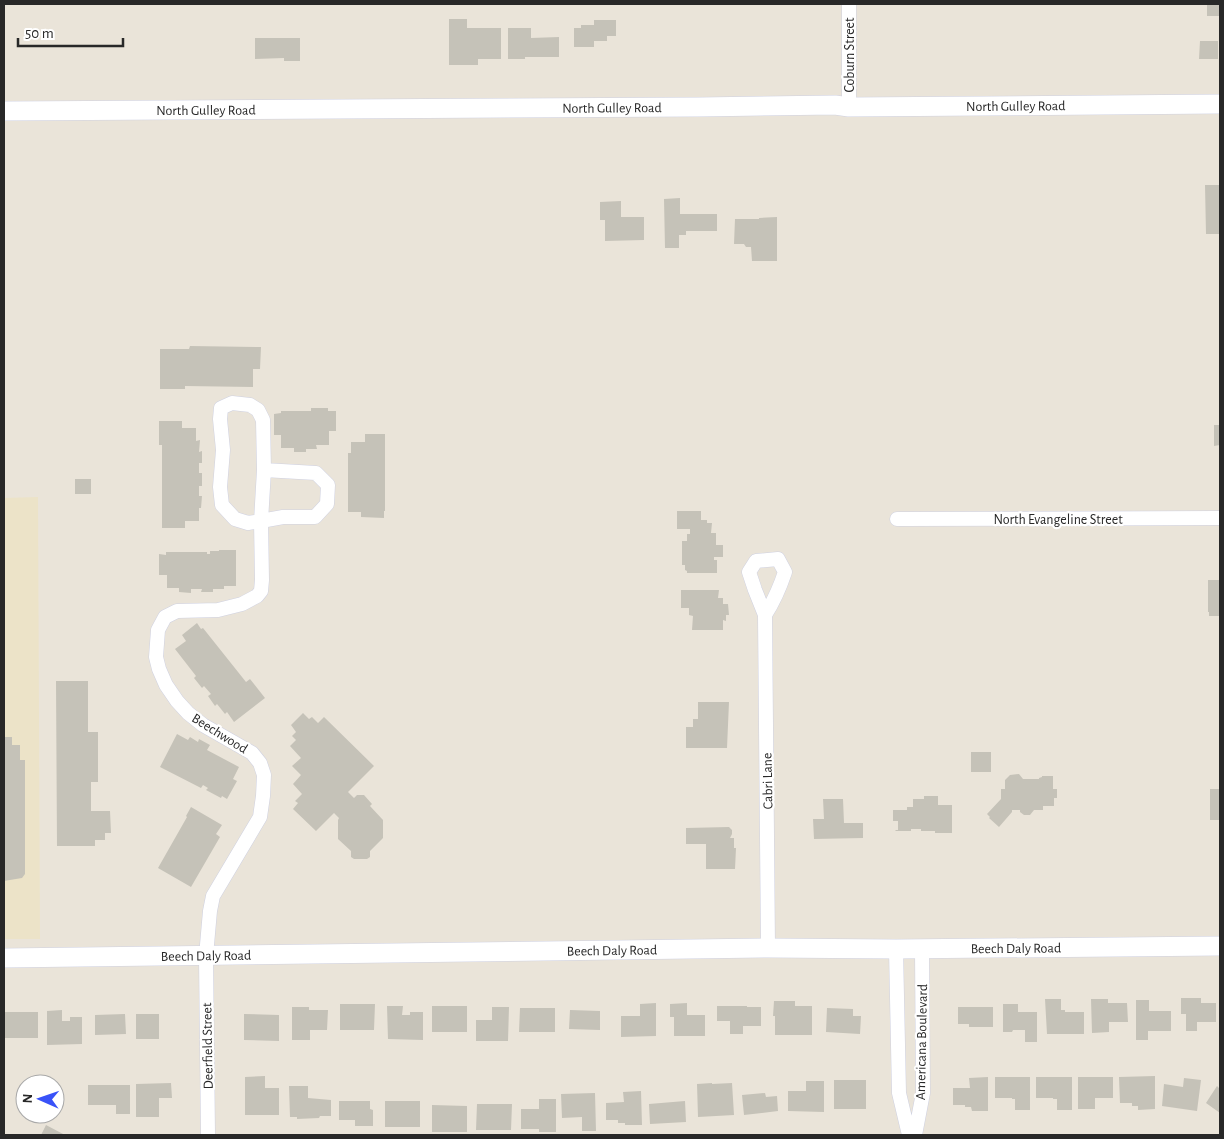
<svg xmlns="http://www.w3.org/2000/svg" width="1224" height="1139" font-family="'Alegreya Sans',sans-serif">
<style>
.education{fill:#ece3c8}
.building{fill:#c5c2b8}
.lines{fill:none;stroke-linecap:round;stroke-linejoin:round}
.street-casing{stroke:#cfd1e1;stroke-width:15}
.secondary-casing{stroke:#cfd1e1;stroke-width:20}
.street{stroke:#fff;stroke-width:14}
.secondary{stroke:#fff;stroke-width:19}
.labels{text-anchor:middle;stroke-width:4.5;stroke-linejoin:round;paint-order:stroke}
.street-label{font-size:14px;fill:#282828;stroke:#fff}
</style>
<rect width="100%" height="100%" fill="#eae4d9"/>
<path class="education" d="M38,497L40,939H4V498Z"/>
<path class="building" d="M1207,4H1220V16H1207Z
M449,19H467V28H501V59H478V65H449Z
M594,20H616V36H607V41H594V47H574V28H581V25H594Z
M508,28H531V38L559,37V57H525V59H508Z
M255,38H300V61H284V58L255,59Z
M1200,41H1218V59H1199Z
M1205,185H1220V234H1206Z
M680,198V214H717V231H686V235H679V248H665L664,199Z
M621,201V217H644V240L605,241V220H600V202Z
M777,217V261H752L751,247H746L744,244H734L735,219H759V218Z
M190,346L261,347L260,369H253V387L185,386V389H160V349H189Z
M311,408H328V411H336V431H329V445H316L317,449H306V452H294V448H281V435H274V414L281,413V411H311Z
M159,421H182V428H196V441L200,440L199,452L202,451V463H199V473H202V486H199V496H202L201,508H199V521H185V528H162V445H159Z
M1214,425H1220V445L1214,446Z
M365,434H385V511H384V518L361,517V512H348V453H351V442H365Z
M75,479H91V494H75Z
M677,511H701V520H707V523H712L711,533H716V545H723V557H714V560H717V573H687V571L685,570V565H682V541H687V534H690V529H677Z
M219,550H236V586H224V589H213V592H201L202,589H191V593L179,592V588H167V575H159V554L166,555V552H207V554H210V551H219Z
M1208,580H1220V616H1209V612H1208Z
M681,590H719L718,598H723V604H728L729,615H726V621L723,620V630H692L693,616L689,615V608H681Z
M197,623L201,629L203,628L246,682L250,679L265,698L234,722L227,712L225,714L217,704L215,706L208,696L211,694L204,686L202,688L194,678L196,676L175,649L186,641L182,635Z
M56,681H88V732H98V782H91V811H110L111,833H105V840H95V846H57Z
M698,702H729L727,748H686V727H693V719H698Z
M303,713L309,719L312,717L318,723L324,717L374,766L348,792L354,798L357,795H364L372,804L370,806L383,820V838L370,851V857L367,859H354L351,857V851L338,839V820L339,818L334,813L316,831L293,809L298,803L295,801L302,794L293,784L301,775L292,766L301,758L290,746L296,740L292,736L296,732L291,725Z
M177,734L188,740L190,737L198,742L199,739L210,745L207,750L239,767L233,779L237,781L227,799L222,796L221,798L206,790L208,788L203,785L201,788L160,767Z
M4,737H12V745H20V760H25V874L22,878L4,881Z
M971,752H991V772H971Z
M1019,774L1023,779H1039V778L1042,777V776H1053V789H1057V798H1054V806H1043V810H1034L1030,815H1024L1020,812V810H1012V812L999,827L989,818L990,817L987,814L1001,799V789H1005V780L1010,775Z
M1210,789H1220V820H1210Z
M924,796H938V805H952V833H935V831H921V829H911V831H896L895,830H898V821H893V810H907V807H913V799H924Z
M823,799H843L844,823H863V838L814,839L813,819H824Z
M191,807L222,825L216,834L220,837L191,887L158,868L187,817L186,816Z
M729,827L732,830V834L730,838H734V848H736L735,869H706V844H686V828Z
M1181,998H1201V1003H1216V1022H1197V1031H1186V1014H1181Z
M1045,999H1061V1010H1065V1012H1084V1034H1047Z
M1091,999H1108V1003H1127L1128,1022H1109V1032L1092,1033Z
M1136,1000H1149V1011H1171V1031H1148V1040H1136Z
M774,1001H795V1006H812V1035H775V1016H773Z
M656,1003V1036L621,1037V1016H640V1004Z
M687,1003V1015H705V1036H674V1017H670V1004Z
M340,1004H375L374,1030H340Z
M1003,1004H1018V1012H1037V1042H1025V1030H1013L1012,1032H1003Z
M387,1006H403L402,1015H410V1012H423V1040L388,1039Z
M432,1006H467V1032H432Z
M717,1006H747V1007H761V1026H743V1034H730V1021H717Z
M292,1007H309V1010H328L327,1030H310V1040H292Z
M492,1007H509L508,1041H476V1020H492Z
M958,1007H993V1027H969V1024H958Z
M520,1008H555V1032H519Z
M827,1008L853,1009V1016H861L860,1034L826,1032Z
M62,1010V1021H70V1017H82V1044L47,1045V1011Z
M570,1010L600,1011V1030L569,1029Z
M4,1012H38V1038H5Z
M125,1014L126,1034L95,1035V1015Z
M136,1014H159V1039H136Z
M244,1014L279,1015V1041L244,1040Z
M265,1076V1088H279V1115H245V1077Z
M1155,1076V1109L1138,1110V1106H1132V1103H1120L1119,1077Z
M988,1077V1111H972L971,1107H965V1105H953V1088H970L969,1078Z
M995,1077H1030V1110H1015V1099H1012V1098H995Z
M1036,1077H1072V1110H1057V1099H1053V1098H1036Z
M1078,1077H1113V1098H1095V1109H1078Z
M1184,1078L1201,1080L1197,1111L1162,1106L1164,1084L1183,1087Z
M834,1080H866V1109H834Z
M806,1081H824V1112L788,1111V1091H806Z
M171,1083L172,1098H159V1117H136V1084Z
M712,1083V1084L732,1083L734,1115L698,1117L697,1084Z
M88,1085H130V1114H116V1105H88Z
M289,1086H308V1098L331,1100V1116H320L319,1118L297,1119V1117H290Z
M1217,1086L1220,1089V1113L1206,1103Z
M641,1091L642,1125H625V1123H618V1120H606V1103L624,1102L623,1092Z
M595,1093L596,1131H582V1117L562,1118L561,1094Z
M765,1093L766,1097L777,1096L778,1111L744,1115L742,1095Z
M539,1099H556V1132H539V1129H521V1109H539Z
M339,1101H370V1109L373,1110V1126H355V1120H339Z
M385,1101H420V1127H385Z
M685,1101L686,1122L650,1124L649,1104Z
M477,1104H512L511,1130H476Z
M432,1105L467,1106V1132H432Z
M46,1125L65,1135H41Z"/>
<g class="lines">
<defs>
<path id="street" d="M849,107V4
M897,519L1220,518
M765,615L755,590L749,572L756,561L778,559L785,572C780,587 774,601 765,615L768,948
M896,949L899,1093L909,1135
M208,1135L206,956L210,911L213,896L260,817L263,796L264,775L260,763L252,753L203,725L188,713L177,701L166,685L159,669L156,657L158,630L165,617L177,611L218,610L242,604L257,596L261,591L262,580L261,521L248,523L235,519L222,505L220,487L223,450L220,419L221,408L232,403L250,405L258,410L263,420L264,470L261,521L283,517H315L327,504L328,485L316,473L264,470
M915,1135L923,1093L922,948"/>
<g id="secondary">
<path id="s1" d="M4,111L699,107L835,105L849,107L1220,104"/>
<path id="s2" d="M4,958L768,948L896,949L1220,946"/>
</g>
</defs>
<use href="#street" class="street-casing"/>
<use href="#secondary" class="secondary-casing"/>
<use href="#street" class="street"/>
<use href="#secondary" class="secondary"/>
</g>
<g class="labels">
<g class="street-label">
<text transform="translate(849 55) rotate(-90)" y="5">Coburn Street</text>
<text dy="5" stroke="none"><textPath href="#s1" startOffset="1012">North Gulley Road</textPath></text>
<text dy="5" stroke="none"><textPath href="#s1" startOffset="608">North Gulley Road</textPath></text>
<text dy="5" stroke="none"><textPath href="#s1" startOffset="202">North Gulley Road</textPath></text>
<text x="1058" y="524">North Evangeline Street</text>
<text transform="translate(220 733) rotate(32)" y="5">Beechwood</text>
<text transform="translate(767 781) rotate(-91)" y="5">Cabri Lane</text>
<text dy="5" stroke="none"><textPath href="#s2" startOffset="1012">Beech Daly Road</textPath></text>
<text dy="5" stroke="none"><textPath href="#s2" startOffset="608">Beech Daly Road</textPath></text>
<text dy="5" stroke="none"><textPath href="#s2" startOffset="202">Beech Daly Road</textPath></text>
<text transform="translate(921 1042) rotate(-89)" y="5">Americana Boulevard</text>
<text transform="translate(207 1046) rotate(-91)" y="5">Deerfield Street</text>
</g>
</g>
<rect width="1224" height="1139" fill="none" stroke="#282828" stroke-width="10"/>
<g transform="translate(40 1099) rotate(272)"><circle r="24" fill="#ffffff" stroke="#a9a9a9"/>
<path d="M0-4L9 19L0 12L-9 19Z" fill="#3952f8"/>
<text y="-8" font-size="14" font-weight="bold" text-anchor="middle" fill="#282828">N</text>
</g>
<path d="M18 38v8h105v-8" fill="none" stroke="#282828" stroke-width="2.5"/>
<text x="25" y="38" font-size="15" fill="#282828" stroke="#ffffff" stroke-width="4" paint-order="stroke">50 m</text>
</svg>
